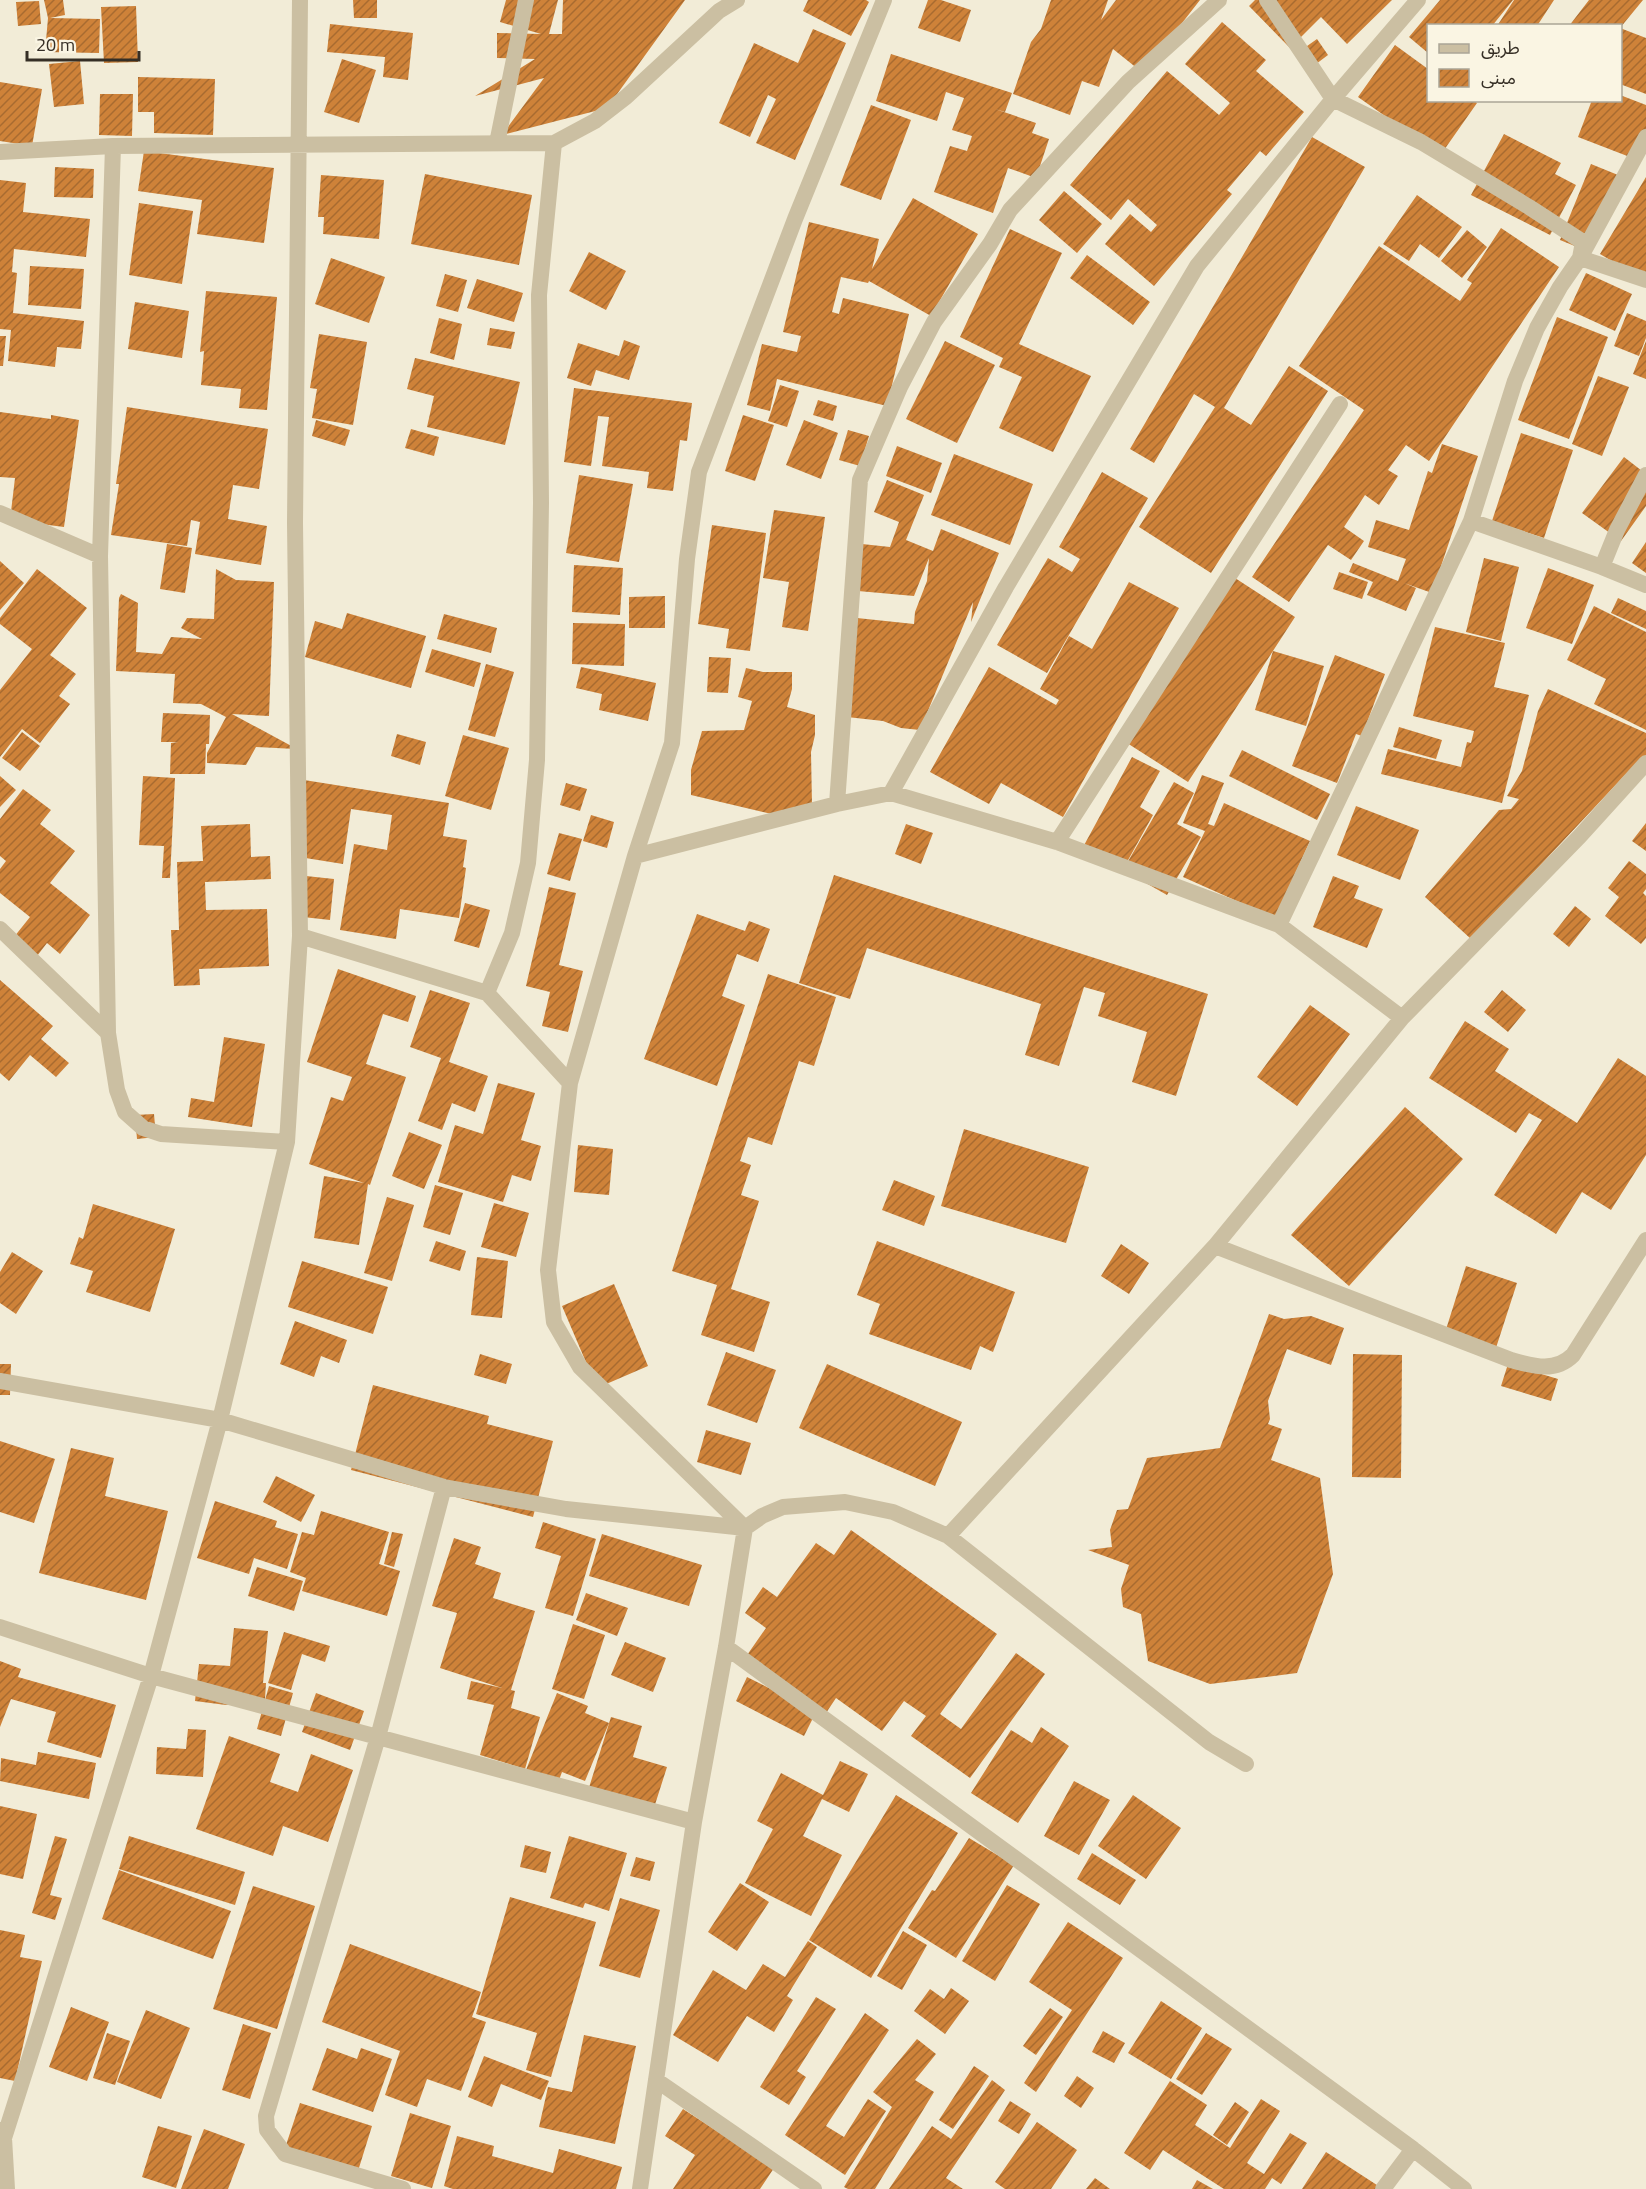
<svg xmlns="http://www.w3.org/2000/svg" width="1646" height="2189" font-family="'Titillium Web','Noto Sans Arabic',sans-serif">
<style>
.building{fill:url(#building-hatch)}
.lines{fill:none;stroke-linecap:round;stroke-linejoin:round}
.minor{stroke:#cbbfa2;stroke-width:16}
</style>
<defs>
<pattern id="building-hatch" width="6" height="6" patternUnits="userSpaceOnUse" patternTransform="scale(1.5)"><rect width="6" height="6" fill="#ce8239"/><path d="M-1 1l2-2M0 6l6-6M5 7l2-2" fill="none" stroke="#a86b30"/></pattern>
</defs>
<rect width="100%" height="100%" fill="#f2ecd7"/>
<path class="building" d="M44,0H63L65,15L50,18L100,19L99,53L45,52L48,18Z
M353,0H377V18H354Z
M506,0H558L549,34H562L563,0H685L607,108L502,135L544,78L475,96L535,59L497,58V33L541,34L500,22Z
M808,0H866L869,2L851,36L803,11Z
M928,0H941L971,10L960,42L918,28Z
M1051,0H1108L1101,20L1116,0H1200L1143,73L1113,49L1099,87L1082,81L1070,115L1013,94L1031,42L1041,29Z
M1255,0H1392L1347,44L1321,17L1290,48L1249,6Z
M1440,0H1513L1492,26H1428V53L1409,37Z
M1514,0H1554L1537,26H1497Z
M1589,0H1643L1620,28V26H1569Z
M39,1L41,24L18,26L16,2Z
M136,6L138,62L104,63L101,7Z
M1222,22L1266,60L1256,71L1304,112L1266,156L1260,151L1227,190L1232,194L1154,286L1105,244L1130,214L1151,232L1157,225L1128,199L1111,220L1070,185L1167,71L1219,115L1230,103L1185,64Z
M330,24L413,33L408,80L383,77L385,57L327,52Z
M1620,28L1646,38V94L1620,84Z
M813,29L846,43L795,160L756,143L776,99L768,95L750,137L719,123L754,43L798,63Z
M1317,39L1328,55L1312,67L1300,51Z
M1395,45L1428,69V100H1473L1477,103L1437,160L1402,128L1358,97Z
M891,54L1012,93L1005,112L995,109L1036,123L1032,133L1049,139L1036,178L1008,168L993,213L934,192L950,146L967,151L972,136L952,130L964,98L946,92L937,121L876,101Z
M342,59L376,70L359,123L324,112Z
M80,61L84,104L54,107L49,64Z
M138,77L215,79L213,135L154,133V112H138Z
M0,82L42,89L32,146L0,141Z
M100,94H133L132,136L99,135Z
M1620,95L1646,105V129L1635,159L1578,137L1592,100H1620Z
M871,105L911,120L881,200L840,185Z
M1504,134L1561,163L1555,174L1576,185L1550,235L1471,195Z
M1312,137L1365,167L1224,408L1251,425L1289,366L1328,391L1211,573L1139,527L1215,407L1194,394L1154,463L1130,449Z
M144,151L274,168L264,243L197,234L202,200L138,191Z
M1591,164L1618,175L1587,251L1560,240Z
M55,167L94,169L93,198L54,197Z
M425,174L532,195L519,265L411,244Z
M321,175L384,180L379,239L323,234L324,217H318Z
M1646,177V273L1642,279L1600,254Z
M0,180L26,183L23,212L90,219L86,257L14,249L12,272L17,273L13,313L84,321L81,349L57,347L55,367L8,361L11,330L0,329Z
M1064,191L1102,224L1077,253L1039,220Z
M1417,195L1462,227L1439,258L1420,244L1409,261L1383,244Z
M913,198L978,234L931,316L869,281L868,283L841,277L832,312L839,314L843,298L909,314L887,406L777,379L770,411L747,405L762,344L797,352L801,336L783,332L809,222L879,239L872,269Z
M139,203L193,211L182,284L129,275Z
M1501,228L1559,267L1429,461L1406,445L1388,470L1398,476L1379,505L1365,495L1344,527L1364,541L1351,560L1328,545L1289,602L1252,577L1364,410L1299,366L1379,246L1460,301L1472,283L1467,280Z
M1010,229L1062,253L1019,344L1091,376L1053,452L999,428L1022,377L999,367L1003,358L960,337Z
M1467,230L1487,247L1462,278L1441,261Z
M589,252L626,271L606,310L569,291Z
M1087,255L1150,302L1133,325L1070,278Z
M331,258L385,277L369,323L315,304Z
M30,266L84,269L81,309L28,305Z
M1586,273L1632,294L1615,331L1569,310Z
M445,274L467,280L458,312L436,306Z
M477,279L523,293L514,322L467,308Z
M206,291L277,297L267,410L239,408L241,389L201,385L204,351L200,352Z
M135,302L189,311L182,358L128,349Z
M1627,313L1646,321V338L1639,356L1614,346Z
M1557,317L1608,337L1569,439L1518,420Z
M439,318L462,324L454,360L430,353Z
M490,328L515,332L511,349L487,345Z
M319,334L367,342L353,425L312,418L317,389L310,388Z
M0,336H6L3,366H0Z
M624,340L640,346L629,380L596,370L591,386L567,378L578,343L619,356Z
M945,341L995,365L957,443L906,419Z
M1646,341V379L1633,374Z
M415,358L520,382L505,445L427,427L434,396L407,389Z
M1598,376L1629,387L1602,456L1572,444Z
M780,385L799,391L787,427L768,421Z
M574,388L692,403L687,441L680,440L673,491L647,488L649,472L602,466L609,417L598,416L591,466L564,462Z
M818,400L837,406L833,421L813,415Z
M127,407L268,429L259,489L233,485L228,519L267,526L261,565L195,554L200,522L191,520L187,546L111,535L119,484H116Z
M0,412L51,419V415L79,420L64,527L10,520L15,478L0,477Z
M743,415L774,425L755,481L725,471Z
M316,420L350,430L345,446L312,436Z
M804,420L838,433L821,479L786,465Z
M411,429L439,437L434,456L405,448Z
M848,430L869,436L860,466L839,460Z
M1521,433L1573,450L1544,538L1492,521Z
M1442,444L1478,456L1432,593L1404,583L1416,588L1406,611L1367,595L1373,582L1349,572L1353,563L1398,581L1406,559L1368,547L1376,520L1409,530L1428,471L1432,473Z
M897,446L942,463L931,493L886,476Z
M954,454L1033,484L1010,545L931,515Z
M1624,457L1646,474V506L1621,541L1582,513Z
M1102,472L1148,498L1047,673L997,645L1048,558L1072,572L1080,559L1059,547Z
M579,475L633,484L619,562L566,553Z
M887,480L924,495L906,540L933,551L941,529L999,553L971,622L973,602L920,730L901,728L883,721L847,717L857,618L914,624L915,612L927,581L929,558L914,596L858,591L862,544L890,547L899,522L874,512Z
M774,510L825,517L808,631L782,627L789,582L763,578Z
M712,525L766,533L750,651L726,648L729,629L698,624Z
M1646,542V573L1632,563Z
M167,544L192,548L185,593L160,589Z
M1484,558L1519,567L1501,641L1466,632Z
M0,561L24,583L0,610Z
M574,565L623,568L620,615L572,612Z
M1548,568L1594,585L1572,644L1526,628Z
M37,569L87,608L50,655L76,674L59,696L70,704L40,743L22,729L0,757V690L32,649L0,624V618Z
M216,569L236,580L274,582L269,716L232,714L297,749L256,747L246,765L207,763V753L226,717L201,704L173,703L175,674L116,671L119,598L121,594L138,603L136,652L162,654L171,637L202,639L181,628L187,618L214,619Z
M1339,572L1368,582L1362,599L1333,589Z
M1235,578L1295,617L1188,782L1127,743Z
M1129,582L1179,608L1063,817L1001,783L989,804L930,772L989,667L1056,705L1059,700L1040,689L1069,636L1092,649Z
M665,596V628H629V597Z
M1618,598L1646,611V629L1611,613Z
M1594,606L1646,632V730L1594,704L1606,679L1567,660Z
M347,613L426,636L411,688L305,657L315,621L342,629Z
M444,614L497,628L491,653L437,639Z
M573,623L625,624L624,666L572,664Z
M1435,627L1505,643L1494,687L1529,695L1502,803L1381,774L1388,749L1461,767L1467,742L1471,743L1474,731L1413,716Z
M432,649L481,663L474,687L425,672Z
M1273,651L1324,666L1306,726L1255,710Z
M1335,655L1385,674L1362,736L1356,734L1337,783L1292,766Z
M709,657L731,658L728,693L707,692Z
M486,664L514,672L495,737L468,730Z
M581,667L656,683L648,721L599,710L602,694L576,688Z
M746,668L763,672H792V689L787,707L815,715V735L811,752L812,805L789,818L691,795V770L702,731L744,730L752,701L738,697Z
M1548,689L1646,733V761L1625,775L1471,939L1425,897L1499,810L1511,809L1519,799L1507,796L1522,771L1538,711Z
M163,713L210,715L209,744H206L205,774H170L171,743L178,742H161Z
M1399,727L1442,740L1436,759L1393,747Z
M22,732L40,746L20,771L2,758Z
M397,734L426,742L420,765L391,756Z
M463,735L509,748L491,810L445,796Z
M1242,750L1330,794L1317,820L1229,776Z
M1132,757L1160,771L1140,807L1153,815L1122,871L1082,849Z
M1202,775L1224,783L1208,824L1214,826L1224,803L1310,841L1275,918L1183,877L1205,831L1183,823Z
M0,776L16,790L0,807Z
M143,776L175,778L170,878H162L164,846L139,845Z
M304,780L449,803L443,836L467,840L463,867L466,868L459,918L400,909L396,939L340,930L354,844L387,850L392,815L351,809L343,864L293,856Z
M1174,782L1194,793L1177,824L1201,837L1167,895L1123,870Z
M566,783L587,789L580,811L560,805Z
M23,789L51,810L40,824L75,851L50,883L90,915L60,954L47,943L37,956L14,937L30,917L0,893V869L6,861L0,856V819Z
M1356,806L1419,830L1400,880L1337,855Z
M591,815L614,822L607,848L583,841Z
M1646,823V851L1632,841Z
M250,824L251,857L270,856L271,879L205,882L206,910L267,909L269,966L199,969L200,985L174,986L171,930H179L177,862L203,861L201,826Z
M906,824L933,833L921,864L895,854Z
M559,833L582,839L570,881L547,874Z
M1629,861L1646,874V889L1643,893L1646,896V938L1641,944L1605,916L1619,897L1608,888Z
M834,875L1208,994L1176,1096L1132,1082L1147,1032L1098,1016L1105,993L1084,987L1059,1066L1025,1055L1041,1004L867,948L850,999L799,983Z
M306,876L334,879L330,920L303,917Z
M1333,876L1359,886L1354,898L1383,909L1367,948L1313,927Z
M549,887L576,893L559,965L583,971L568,1032L542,1026L550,992L526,986Z
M465,903L490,910L479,948L454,941Z
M1575,906L1591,919L1569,947L1553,934Z
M697,914L745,931L749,921L770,929L758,962L737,954L722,996L745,1005L717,1086L644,1059Z
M338,969L416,996L408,1022L383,1014L366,1064L406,1077L370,1185L368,1184L359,1245L314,1238L324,1176L364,1183L309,1164L331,1097L343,1101L352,1077L307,1062Z
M768,974L836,997L814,1066L799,1061L772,1145L748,1137L740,1161L751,1165L741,1195L759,1201L731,1289L770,1302L754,1352L701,1335L717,1285L672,1271Z
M0,980L53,1026L41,1039L69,1063L56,1077L30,1055L9,1081L0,1073Z
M430,990L470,1003L449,1062L488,1076L475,1112L452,1103L442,1130L418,1121L441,1058L410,1047Z
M1502,990L1526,1010L1508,1032L1484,1012Z
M1310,1005L1350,1034L1297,1106L1257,1077Z
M1465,1021L1509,1049L1495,1071L1577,1123L1618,1058L1646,1076V1155L1611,1210L1582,1192L1556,1234L1494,1195L1542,1120L1529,1113L1516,1133L1429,1078Z
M224,1037L265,1044L252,1127L188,1117L191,1098L214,1102Z
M498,1083L535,1093L521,1140L541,1146L531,1181L512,1175L503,1202L438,1182L455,1125L483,1134Z
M1405,1107L1463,1159L1349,1286L1291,1235Z
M154,1114L156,1137L137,1139L135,1115Z
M964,1129L1089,1167L1066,1243L941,1206Z
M409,1132L442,1145L424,1189L392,1176Z
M578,1145L613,1149L609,1195L574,1192Z
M894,1180L935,1196L924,1226L882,1210Z
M435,1185L463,1193L450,1235L423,1227Z
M387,1197L414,1205L392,1281L364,1273Z
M494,1203L529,1213L516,1257L481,1247Z
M93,1204L175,1229L150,1312L86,1292L93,1271L70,1264L79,1237L83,1239Z
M436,1241L466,1251L460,1271L429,1261Z
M877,1241L1015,1292L993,1352L980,1346L971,1370L869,1334L880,1304L857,1295Z
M1121,1244L1149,1263L1129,1294L1101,1276Z
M12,1252L43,1271L16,1314L0,1303V1272Z
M477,1257L508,1261L502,1318L471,1315Z
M302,1261L388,1287L373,1334L288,1307Z
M1466,1266L1517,1283L1494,1354L1443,1339Z
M614,1284L648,1366L597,1388L562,1306Z
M1269,1314L1284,1319L1311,1316L1344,1328L1331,1365L1287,1349L1268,1401L1270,1419L1268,1424L1282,1429L1271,1460L1320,1478L1333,1574L1297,1673L1210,1684L1148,1661L1141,1614L1123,1607L1121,1589L1129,1565L1088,1550L1112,1547L1110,1530L1117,1510L1128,1509L1147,1458L1220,1448Z
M295,1321L347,1340L339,1363L321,1356L314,1377L280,1364Z
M726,1352L776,1370L757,1423L707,1405Z
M480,1354L512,1364L506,1384L474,1375Z
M1353,1354L1402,1355L1401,1478L1352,1477Z
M0,1364H11L10,1395H0Z
M827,1364L962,1422L935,1486L799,1428Z
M1508,1364L1558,1379L1551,1401L1501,1386Z
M373,1385L489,1416L487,1424L553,1441L533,1517L351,1470Z
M706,1430L751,1443L741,1475L697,1462Z
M0,1441L55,1459L34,1523L0,1512Z
M71,1448L114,1458L105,1496L168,1511L146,1600L39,1573Z
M276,1476L315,1495L301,1522L263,1502Z
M215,1501L277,1521L275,1527L298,1534L287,1569L254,1558L249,1574L197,1558Z
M321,1511L389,1532L379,1564L400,1571L387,1616L302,1591L306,1578L290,1572L302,1532L314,1535Z
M543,1522L596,1539L573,1616L545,1608L561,1556L535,1548Z
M851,1530L997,1634L940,1714L961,1729L1016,1653L1045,1674L970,1778L911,1736L926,1716L904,1701L882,1731L836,1698L824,1716L745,1658L766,1628L745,1613L763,1587L777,1597L816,1543L834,1555Z
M392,1532L403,1534L394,1567L384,1564Z
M602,1534L702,1565L689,1606L589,1576Z
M454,1538L481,1547L475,1564L501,1573L493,1598L535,1611L511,1690L515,1691L511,1708L540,1717L525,1769L480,1755L494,1705L467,1699L471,1681L502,1688L440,1668L457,1613L432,1606Z
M257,1567L303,1581L294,1611L248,1596Z
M586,1593L628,1608L617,1636L576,1620Z
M573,1624L605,1635L584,1699L552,1689Z
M234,1628L268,1631L263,1683H266L265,1699L226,1705L195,1701L199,1664L230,1666Z
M284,1632L330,1646L325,1662L302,1654L291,1690L268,1683Z
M625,1642L666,1658L653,1692L611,1675Z
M0,1661L21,1669L18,1677L116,1705L101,1758L47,1742L56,1712L11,1699L0,1727Z
M747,1677L816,1712L804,1736L736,1701Z
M269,1686L293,1693L281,1736L257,1729Z
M316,1693L364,1711L350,1750L302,1732Z
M557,1693L588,1706L585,1713L609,1723L585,1781L562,1772L556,1788L524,1775Z
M611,1717L642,1726L633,1757L667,1767L652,1814L587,1794Z
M1041,1727L1069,1746L1018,1823L971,1793L1011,1730L1032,1743Z
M188,1729L206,1730L203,1777L156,1774L157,1747L186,1749Z
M229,1736L280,1754L270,1782L298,1792L311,1754L353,1770L328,1842L283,1826L273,1856L196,1829Z
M38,1752L96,1763L89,1799L0,1781L1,1758L36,1765Z
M840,1761L868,1774L849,1812L822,1799L803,1836L842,1855L811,1916L745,1883L773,1829L757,1821L781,1773L823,1795Z
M1074,1781L1110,1800L1079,1855L1044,1836Z
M896,1795L958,1833L871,1978L809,1940Z
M1133,1795L1181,1828L1146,1879L1098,1846Z
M0,1806L37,1814L23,1879L0,1874Z
M55,1836L67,1839L50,1895L62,1898L55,1920L32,1913Z
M129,1836L245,1872L235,1905L119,1869Z
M569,1836L627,1853L609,1911L585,1903L583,1908L550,1898Z
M969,1838L1014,1865L956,1958L908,1928L932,1890L935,1891Z
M525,1845L551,1852L546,1873L520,1867Z
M1092,1853L1136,1880L1120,1905L1077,1879Z
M636,1857L655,1862L650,1881L630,1876Z
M119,1870L231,1911L213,1959L102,1919Z
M740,1883L769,1902L737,1951L708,1932Z
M1007,1885L1040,1904L995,1981L962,1961Z
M253,1886L315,1906L277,2029L213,2009Z
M510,1897L596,1922L551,2077L526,2070L537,2033L476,2014Z
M620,1898L660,1910L640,1978L599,1966Z
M1068,1922L1123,1958L1036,2092L1024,2083L1072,2010L1029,1982Z
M0,1930L25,1935L20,1957L42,1961L15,2081L0,2078Z
M903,1931L927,1945L902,1990L877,1976Z
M808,1941L817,1947L787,1996L793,2000L774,2032L747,2016L718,2062L673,2035L713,1970L746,1990L763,1964L785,1977Z
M350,1944L481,1992L472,2017L486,2022L461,2091L427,2079L417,2107L385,2095L400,2051L322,2022Z
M951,1988L969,2001L945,2034L914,2011L930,1989L944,1999Z
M816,1997L836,2009L797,2071L806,2077L789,2105L760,2087Z
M1161,2001L1202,2028L1171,2079L1128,2053Z
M71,2007L109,2022L87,2081L49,2067Z
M1050,2008L1063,2017L1036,2055L1023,2046Z
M146,2010L190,2028L161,2099L117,2082Z
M865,2013L889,2030L826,2126L844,2137L868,2099L886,2111L845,2175L785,2135Z
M243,2024L271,2033L250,2099L222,2090Z
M1103,2031L1125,2043L1114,2063L1092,2052Z
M107,2033L130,2041L115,2085L93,2078Z
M1206,2033L1232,2049L1202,2095L1176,2079Z
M584,2035L636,2046L615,2144L539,2127L548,2087L572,2092Z
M917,2039L936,2054L915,2080L934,2092L875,2189H848L844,2187L892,2107L873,2092Z
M327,2048L357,2059L361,2048L392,2059L373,2112L312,2090Z
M484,2056L549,2081L541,2100L501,2084L492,2107L468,2097Z
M974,2066L989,2076L953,2129L939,2120Z
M1077,2076L1094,2088L1081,2108L1064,2096Z
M992,2080L1005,2090L946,2178L963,2189H889L932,2126L951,2139Z
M1170,2081L1207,2105L1195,2125L1230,2148L1261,2099L1280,2111L1247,2163L1264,2174L1290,2133L1307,2143L1281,2184L1272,2178L1265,2189H1224L1163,2150L1150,2170L1124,2153Z
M1010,2101L1031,2114L1019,2134L998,2121Z
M1235,2102L1249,2112L1227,2145L1213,2135Z
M300,2103L372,2126L358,2171L285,2148Z
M683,2109L774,2168L760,2189H673L695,2155L665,2136Z
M410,2113L451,2126L432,2188L391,2176Z
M1037,2122L1077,2150L1051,2189H1005L995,2182Z
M158,2126L192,2136L176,2188L142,2177Z
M204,2129L245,2144L228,2189H181Z
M457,2136L494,2146L492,2156L553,2173L559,2149L622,2167L616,2189H453L444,2186Z
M1326,2152L1380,2187L1379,2189H1302Z
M1095,2178L1110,2189H1086Z
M1197,2180L1213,2189H1192Z"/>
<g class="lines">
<path class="minor" d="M1267,0L1333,99L1421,142L1529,207L1583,242L1580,258L1646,280
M497,143L526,0
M0,152L113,146L554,143L595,121L626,97L719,11L737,0
M0,513L100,556
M1471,521L1602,567L1646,585
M1602,567L1617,530L1646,475
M891,793L1006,587L1197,266L1333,99L1418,0
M837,804L860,480L900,387L934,322L990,244L1010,210L1128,82L1219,0
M1057,842L1340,404
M635,856L837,804L891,793L1057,842L1279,925L1402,1018
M1279,925L1471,521L1515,381L1537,328L1560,287L1580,258L1646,137
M0,929L108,1033L117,1090L125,1112L143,1128L161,1134L287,1142
M300,936L487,993L570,1083
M487,993L512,933L528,863L537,760L541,503L539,295L554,143
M108,1033L100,556L113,146
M1215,1246L1511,1360C1533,1366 1555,1373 1573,1355L1646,1240
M0,1381L220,1420L444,1487L566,1509L745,1528L762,1516L783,1507L845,1502L893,1512L948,1536L1209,1742L1246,1764
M948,1536L1215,1246L1402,1018L1580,836L1646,763
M0,1627L151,1676L694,1822
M726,1647L1413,2149L1464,2189
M656,2080L814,2189
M0,2130L4,2138L7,2189
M4,2138L151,1676L220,1420L287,1142L300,936L295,523L300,0
M403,2189L285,2154L267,2130L266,2116L378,1737L444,1487
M640,2189L694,1822L726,1647L745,1528L580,1367L554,1322L548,1270L570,1083L635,856L672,743L687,559L699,472L795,219L884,0
M1383,2189L1413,2149"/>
</g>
<rect x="1427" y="24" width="195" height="78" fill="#faf5e3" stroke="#aba597" stroke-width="1.5"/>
<rect x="1439" y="44" width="30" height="9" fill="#cbbfa2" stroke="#aba597" stroke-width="1.5"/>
<text x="1481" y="54" font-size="18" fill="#352e25">طريق</text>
<rect x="1439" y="69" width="30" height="18" fill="url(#building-hatch)" stroke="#aba597" stroke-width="1.5"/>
<text x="1481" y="84" font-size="18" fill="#352e25">مبنى</text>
<path d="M27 51v9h112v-9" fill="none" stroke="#352e25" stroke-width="3"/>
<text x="36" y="51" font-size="18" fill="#352e25" stroke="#faf5e3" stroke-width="4.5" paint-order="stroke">20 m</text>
</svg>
